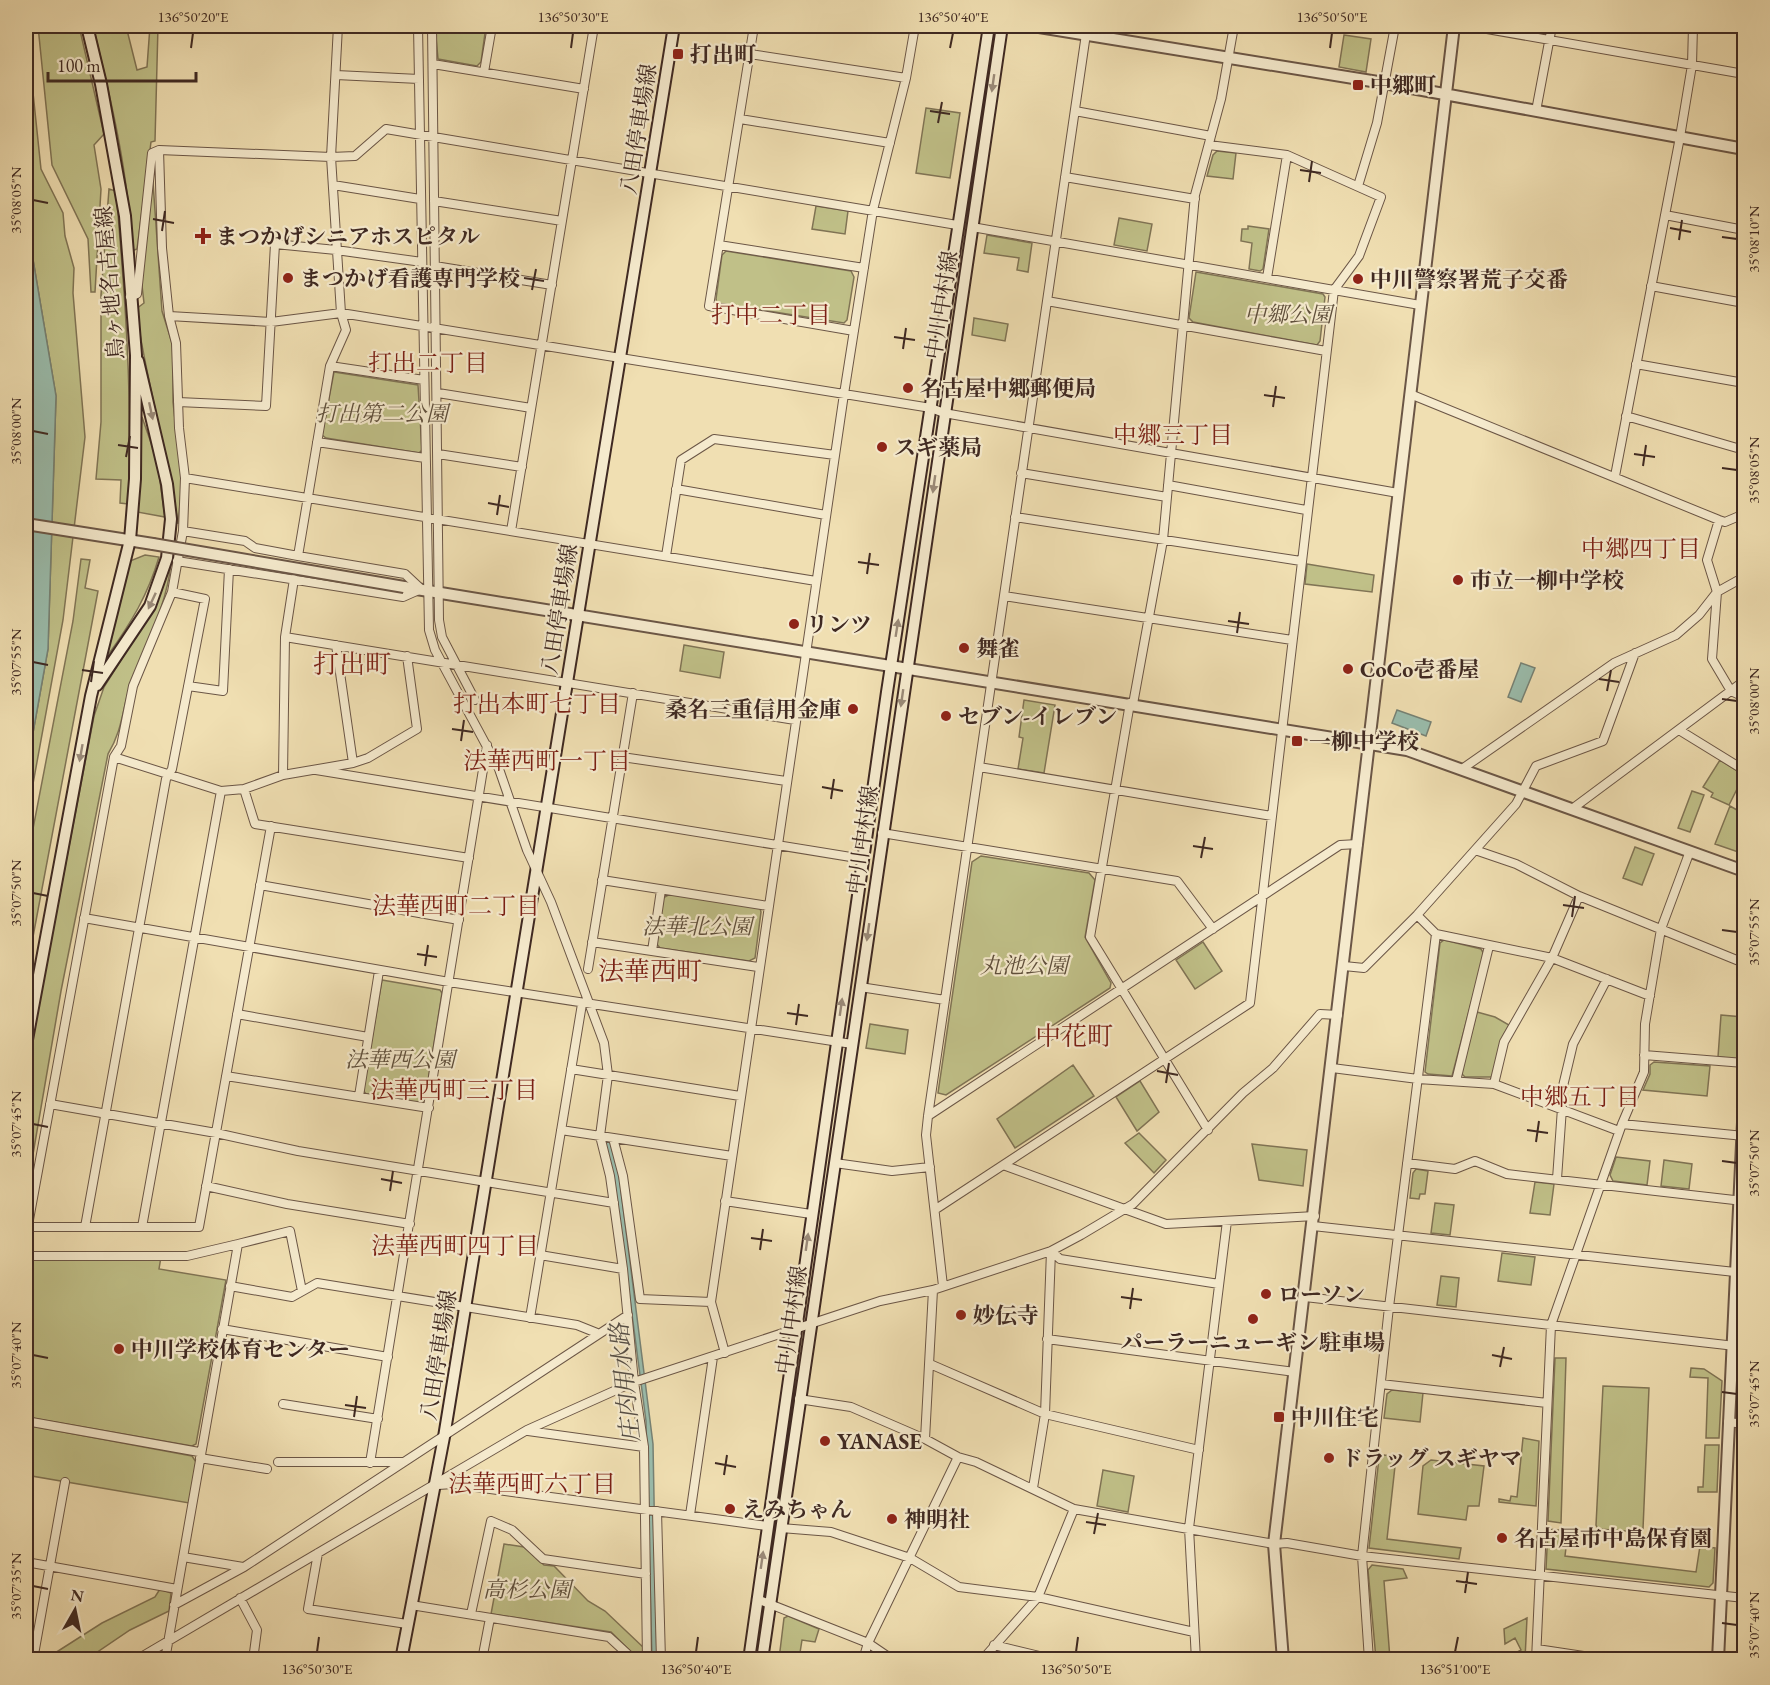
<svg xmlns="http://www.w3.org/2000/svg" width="1770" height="1685" font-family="'EB Garamond','Noto Serif JP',serif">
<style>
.green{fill:#c0c088;stroke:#807455;stroke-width:1.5}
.water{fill:#9abdad;stroke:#768275;stroke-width:1.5}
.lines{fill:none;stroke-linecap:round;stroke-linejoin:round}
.minor-casing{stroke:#6b5646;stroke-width:10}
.tertiary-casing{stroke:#6b5646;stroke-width:14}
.secondary-casing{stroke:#3f2922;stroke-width:14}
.minor{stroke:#f5eacd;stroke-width:8}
.tertiary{stroke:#f5eacd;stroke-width:10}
.secondary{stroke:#f5eacd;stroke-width:10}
.tertiary-bridge-casing{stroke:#6b5646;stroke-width:14;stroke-linecap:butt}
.tertiary-bridge{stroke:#f5eacd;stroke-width:10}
.oneway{fill:#9a8a78}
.ticks{fill:none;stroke:#3f2922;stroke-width:2}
.poi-dot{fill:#8f2418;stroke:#f5eacd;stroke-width:2}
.labels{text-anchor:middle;stroke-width:4.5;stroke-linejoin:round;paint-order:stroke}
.poi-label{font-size:22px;font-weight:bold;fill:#3f2922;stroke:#f5eacd;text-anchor:start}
.street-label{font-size:22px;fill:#3f2922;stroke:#f5eacd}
.park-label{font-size:22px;font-style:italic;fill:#5f4f3c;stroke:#f5eacd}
.neighbourhood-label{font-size:24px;fill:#7a1f14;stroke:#f5eacd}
.water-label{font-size:24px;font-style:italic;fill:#564e45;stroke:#f5eacd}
.quarter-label{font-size:26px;fill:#7a1f14;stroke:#f5eacd}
.neatline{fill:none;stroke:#3f2922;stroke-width:2}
.ticks-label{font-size:15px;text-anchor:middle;fill:#3f2922}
</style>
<rect width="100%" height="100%" fill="#f0dfb2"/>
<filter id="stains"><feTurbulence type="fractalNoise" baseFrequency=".00333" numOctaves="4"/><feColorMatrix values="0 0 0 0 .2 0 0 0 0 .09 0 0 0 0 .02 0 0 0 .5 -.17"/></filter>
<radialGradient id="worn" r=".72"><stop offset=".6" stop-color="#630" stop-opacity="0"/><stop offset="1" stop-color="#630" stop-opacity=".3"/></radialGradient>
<path class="green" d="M26,26L41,169L63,213L65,236L74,268L73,293L85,437L63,620L26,822V772L48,649L56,396L26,218Z
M38,26H79L104,134L94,145L101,189L95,292H91L88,239L52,165Z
M93,26H126L137,70L147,67L150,26H158L155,141L151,142L137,249L132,251C129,175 111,99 93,26Z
M435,26H486L481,62L477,66L438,59Z
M1344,35L1371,39L1366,72L1339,67Z
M926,108L960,113L950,178L916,173Z
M1217,151L1236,153L1233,179L1207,176L1213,155Z
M153,182L162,311L173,346V402L182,483L178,524C168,452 146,382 136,309L144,303L141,277Z
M109,189L116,191C125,295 133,399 128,504L120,503L121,480L96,479L101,422V295Z
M816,206L848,211L845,234L812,229Z
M1119,218L1152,224L1147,251L1114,245Z
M1248,226L1269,229L1263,269L1260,271L1249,269L1252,243L1241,241L1242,229H1248Z
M987,235L1032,243L1028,272L1017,270L1019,258L984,253Z
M726,251L851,271L854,277L847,320L844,323L717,303L716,299L722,255Z
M1196,272L1323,294L1325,297L1320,341L1317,345L1193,322L1189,318Z
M974,318L1008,324L1005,341L972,335Z
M334,372L418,385L422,450L419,453L326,438L322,435Z
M142,417L157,460L165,517L137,512Z
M145,555L159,557C148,595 131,623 108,655L105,653L130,561Z
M81,559L90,560L85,588L98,591L26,974V865L73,621Z
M171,563C167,605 146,644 131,683C122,709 123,729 108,754L61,991L26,1195V1071L94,716L104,687L157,603Z
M1307,564L1374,575L1372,592L1305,584Z
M684,645L724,652L720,678L680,671Z
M1024,700L1055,705L1044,773L1018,769L1023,738L1019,737Z
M1720,760L1744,775L1729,805L1711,797L1713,793L1703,787Z
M1692,791L1704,795L1690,832L1678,828Z
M1730,806L1744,814V854L1715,844Z
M1635,847L1654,854L1642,885L1623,878Z
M981,856L1089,873L1095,880L1085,937L1111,983L1110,988L946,1095L938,1093L972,862Z
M670,894L760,908L761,912L755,958L749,961L660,948L656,943L663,898Z
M1444,940L1481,949L1484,954L1452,1076L1428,1074L1425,1072L1440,943Z
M1203,942L1222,971L1195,989L1176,960Z
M382,980L440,990L442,993L425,1100L421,1103L366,1094L363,1090Z
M1477,1012L1495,1017L1509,1025L1501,1040L1492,1077H1465L1461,1073Z
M1721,1015L1743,1017L1738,1059L1718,1057Z
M870,1024L908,1030L905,1054L866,1048Z
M1654,1062L1710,1066L1707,1096L1643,1090L1650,1074V1065Z
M1073,1065L1094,1096L1015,1148L997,1119Z
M1140,1081L1159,1112L1137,1131L1116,1097Z
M1139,1133L1166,1160L1154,1173L1125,1143Z
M1252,1144L1307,1150L1303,1186L1259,1180Z
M1616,1157L1650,1161L1647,1185L1613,1181L1610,1175Z
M1664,1160L1692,1164L1689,1189L1661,1186Z
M1416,1169L1428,1171L1425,1194H1420L1419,1199L1410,1198L1413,1173Z
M1535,1182L1554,1184L1550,1215L1530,1213Z
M1435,1203L1454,1205L1450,1235L1431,1233Z
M1502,1253L1535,1257L1531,1285L1498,1281Z
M161,1257L159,1269L226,1280L196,1444L192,1446L26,1417V1280L29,1258Z
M1441,1276L1459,1278L1456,1307L1437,1305Z
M1555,1358H1566L1561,1523L1548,1521Z
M1691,1368L1704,1369L1722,1381L1719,1438H1706L1708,1378L1690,1377Z
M1603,1386L1649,1388L1643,1529L1639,1532L1598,1529L1596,1525Z
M1392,1390L1423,1393L1420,1422L1384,1418L1387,1394Z
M26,1425L192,1456L196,1462L189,1503L26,1475Z
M1523,1438L1539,1441L1536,1506L1499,1502V1499L1510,1501L1511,1496L1517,1497Z
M1705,1445H1719L1717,1492H1698V1487H1703Z
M1384,1455L1396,1457L1387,1539L1461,1548L1459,1559L1369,1548L1379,1458Z
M1431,1460L1484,1466L1479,1506H1468L1466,1520L1418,1514L1423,1466Z
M1103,1470L1134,1476L1128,1512L1097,1506Z
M1548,1529L1568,1531L1565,1556L1696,1572L1700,1546L1715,1548L1713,1583L1709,1587L1546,1569Z
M504,1544L524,1547L544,1565L554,1566L588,1601L605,1611L644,1648V1652L636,1657L611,1632L491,1614Z
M1372,1565L1403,1569L1407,1578L1384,1581L1390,1659H1376L1368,1570Z
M160,1589L171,1593L169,1611L130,1630L87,1659L44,1660L102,1623L155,1597Z
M788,1616L819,1629L815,1642L802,1640L799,1659H779L784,1618Z
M1527,1618L1525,1659H1511L1510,1656L1521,1650L1515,1638L1505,1644L1504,1629Z"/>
<path class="water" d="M26,218L56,396L48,649L26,772Z
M1521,663L1535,668L1521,702L1508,697Z
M1397,710L1431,722L1426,736L1392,723Z
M604,1142H610L619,1175L653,1444L657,1659H652L646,1421L614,1177Z"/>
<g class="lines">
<defs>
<path id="minor" d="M418,26L429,630L435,650L499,769L527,850L551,902L604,1043L608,1075L600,1136L610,1176L623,1269L634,1382L644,1447L647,1660
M432,26L439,620L442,637L475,700
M754,26L709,306L854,331
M1470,26L1744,74
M750,54L906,78
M433,64L584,89
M484,72L492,26
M336,75L419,79
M1075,111L1211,136
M1536,111L1552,26
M740,119L890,143
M159,150L162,248L169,316
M1065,177L1195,199
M333,185L420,199
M1358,186L1377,123L1395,26
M434,201L562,221
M1665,215L1744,230
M972,227L1420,305
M719,245L864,268
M435,266L552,285
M1267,278L1287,155
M1651,286L1744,303
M130,297L137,294L152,153L159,150L331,157L355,156L386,129L957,225
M1047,301L1326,351
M1636,364L1744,383
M330,366L424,380
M438,393L531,408
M1410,394L1719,520L1725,522L1744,514
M178,402L266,406L275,244L336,250L422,262
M1626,416L1744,450
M317,442L425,458
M438,454L522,467
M1021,473L1167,497
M1615,476L1680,137L1692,65L1693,26
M185,478L816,581
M1168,485L1306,510
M676,489L826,515
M1015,517L1301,561
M1719,520L1707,560L1717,592L1712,659L1731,691L1744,697
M183,531L245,541L255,548L298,556
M511,531L594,26
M666,556L681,460L714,439L835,455
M177,561L403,597L421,589L405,574L298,556L330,366L346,330L341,313L331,157L338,26
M1004,596L1292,640
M285,637L795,720
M336,645L353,763
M188,686L223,691L229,569
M1130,703L1090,937L1208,1130
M1133,704L1163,540L1195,195L1221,99L1234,26
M1679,730L1744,770
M114,757L221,791L244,789L283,775L353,763L368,758L417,729L407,656
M622,757L786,781
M979,767L1272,816
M1462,769L1614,663L1676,635L1699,615L1717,592L1744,577
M316,770L863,859
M283,775L285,637L294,579
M244,789L255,824L469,858
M1572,809L1744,681
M882,833L1177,881L1213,929
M1475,850L1516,864L1579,896L1744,963
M602,880L768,906
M260,885L459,920
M1417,915L1436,934L1552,958L1650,996
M84,918L449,982L852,1044
M592,942L758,967
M652,951L661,890
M1344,966L1364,968L1417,915L1516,804L1536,766L1603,741L1635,653
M588,969L633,693
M860,987L945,1000
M237,1014L368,1037
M1644,1055L1744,1063
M1332,1068L1418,1079L1494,1084L1619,1131
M571,1069L740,1096
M226,1076L429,1108
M1456,1081L1489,946
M1494,1084L1504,1042L1552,958L1579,896
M359,1096L379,971
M50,1104L216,1133L298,1151L614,1203
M1558,1107L1573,1044L1607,979
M928,1116L1340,845L1358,844
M1622,1124L1744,1136
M561,1130L732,1156
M613,1138L623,1176L640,1299L711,1302
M835,1163L892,1171L930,1167
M1407,1163L1455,1169L1475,1161L1507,1174L1743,1201
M1003,1165L1166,1224L1315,1216
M1557,1179L1562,1108
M206,1186L287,1204L410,1224
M725,1201L811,1214
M936,1209L1250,1003L1334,290L1359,256L1381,197L1287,155L1209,145
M1313,1226L1744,1273
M27,1227H199L271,826
M85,1227L166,779L172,769L205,599L172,592
M142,1227L221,791
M26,1236L114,757L121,746L133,686L172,592L183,531L185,478L179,428L176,343L169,316L271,322L341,313L931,408L944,413L1398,493
M540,1255L623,1269
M26,1256H187L238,1244
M230,1286L292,1297L317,1283L577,1325L597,1333
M943,1286L926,1135L928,1116L1086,34
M1305,1297L1744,1347
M530,1318L582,1004
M222,1329L388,1357
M1047,1339L1295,1372
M725,1353L711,1302L844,394L873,210L906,78L915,26
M930,1364L1045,1414L1199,1450
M1381,1384L1547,1403
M799,1399L851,1407L925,1439L958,1457L976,1462L1074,1509L1274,1544L1287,1543L1362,1556L1744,1598
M283,1404L378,1419
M26,1421L199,1452
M1728,1422L1744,1424
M528,1431L644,1447
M925,1439L933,1290
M200,1458L267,1469
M278,1462H402
M370,1463L487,745
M438,1485L453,1484L767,1526
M1033,1488L1045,1414L1051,1251L1060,1259L1219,1284
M657,1511L661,1660
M690,1515L713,1357
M781,1528L831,1532L910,1558L959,1587L1038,1597L1194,1632
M318,1553L308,1609L407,1624
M183,1557L243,1567
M26,1562L177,1589
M240,1598L257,1630L253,1660
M757,1599L868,1643L893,1660
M174,1605L244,1567L628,1315
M411,1605L609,1637L634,1660
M471,1614L491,1521L512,1530L543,1559L646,1574
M994,1645L1056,1660
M26,1648L35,1649
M1537,1649L1610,1660
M33,1660L65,1482
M136,1660L527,1430L634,1382L880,1301L933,1290L1051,1251L1081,1235L1133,1204L1243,1093L1273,1068L1320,1014L1338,1015
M165,1660L238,1244L290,1231L302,1291
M482,1660L490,1618
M863,1660L868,1643L958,1457
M982,1660L1038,1597L1074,1509
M1196,1660L1189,1528L1227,1221
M1369,1660L1362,1556L1389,1307L1436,934
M1536,1660L1551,1325L1622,1124L1644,1072L1645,1024L1661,929L1690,851"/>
<path id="tertiary" d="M1033,26L1384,83L1744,149
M26,524L153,544
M404,587L1407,750L1744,871
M1283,1660L1274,1544L1454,26
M1718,1660L1744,1101"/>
<path id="secondary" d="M97,685L150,606L167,558L171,519L167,484L138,361
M26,1045L91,696L130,540L135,479L136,355L125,216L101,84L87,26
M401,1660L444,1437L674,26
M749,1660L887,692L989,26
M762,1660L1002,26"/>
</defs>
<use href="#minor" class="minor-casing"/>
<use href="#tertiary" class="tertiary-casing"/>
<use href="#secondary" class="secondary-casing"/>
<use href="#minor" class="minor"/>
<use href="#tertiary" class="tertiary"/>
<use href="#secondary" class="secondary"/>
<defs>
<path id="tertiary-bridge" d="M153,544L404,587"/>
</defs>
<use href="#tertiary-bridge" class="tertiary-bridge-casing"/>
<use href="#tertiary-bridge" class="tertiary-bridge"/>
</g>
<defs><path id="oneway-solid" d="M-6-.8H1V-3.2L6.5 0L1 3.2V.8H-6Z" transform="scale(1.5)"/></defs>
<g class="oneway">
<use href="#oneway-solid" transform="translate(993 83) rotate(98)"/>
<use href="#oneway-solid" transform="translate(151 411) rotate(78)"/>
<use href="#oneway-solid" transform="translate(934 484) rotate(98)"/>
<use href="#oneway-solid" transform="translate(152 601) rotate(115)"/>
<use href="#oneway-solid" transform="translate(897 628) rotate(-81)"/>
<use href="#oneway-solid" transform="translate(902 698) rotate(98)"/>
<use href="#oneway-solid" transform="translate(81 753) rotate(100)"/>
<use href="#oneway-solid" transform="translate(868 932) rotate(98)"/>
<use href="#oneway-solid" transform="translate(841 1007) rotate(-82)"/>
<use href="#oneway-solid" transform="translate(807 1242) rotate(-82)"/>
<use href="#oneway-solid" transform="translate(762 1560) rotate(-82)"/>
</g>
<path class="ticks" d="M191,48L193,33M571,48L573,33M950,48L953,33M1330,48L1332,33M930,111L950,114M938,123L942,102M1300,170L1321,173M1309,182L1312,161M33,200L48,203M153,219L174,223M1670,228L1691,232M162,231L165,211M1722,237L1737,239M1679,240L1682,220M524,278L544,281M532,290L536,269M894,337L915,340M903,349L906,328M1264,395L1285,398M1273,407L1276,386M33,431L48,434M118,445L138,448M1634,454L1655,457M126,457L130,436M1643,466L1646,445M1722,468L1737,470M488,503L509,507M497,515L500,495M858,562L879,565M867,574L870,553M1228,621L1249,624M1237,633L1240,612M33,662L48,665M82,670L103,673M1599,679L1619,682M91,682L94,661M1607,691L1611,670M1722,699L1737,701M452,729L473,732M461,741L464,720M822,787L843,791M831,799L834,779M1193,846L1213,849M1201,858L1205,837M33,893L48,896M1563,905L1584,908M1572,917L1575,896M1722,930L1737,932M417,954L437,957M425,966L428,945M787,1013L808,1016M796,1025L799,1004M1157,1071L1178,1075M1166,1083L1169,1063M33,1124L48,1127M1527,1130L1548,1133M1536,1142L1539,1121M1722,1161L1737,1163M381,1179L402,1183M390,1191L393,1171M751,1238L772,1241M760,1250L763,1229M1121,1297L1142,1300M1130,1309L1133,1288M33,1355L48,1358M1492,1355L1512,1359M1500,1367L1504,1347M1722,1392L1737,1394M345,1405L366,1408M354,1417L357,1396M715,1463L736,1467M724,1475L727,1455M1086,1522L1106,1525M1094,1534L1098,1513M1456,1581L1477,1584M33,1586L48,1589M1465,1593L1468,1572M1722,1623L1737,1625M317,1652L319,1637M696,1652L698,1637M1076,1652L1078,1637M1455,1652L1458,1637"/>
<g class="poi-dot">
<rect x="672" y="48" width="12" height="12" rx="3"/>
<rect x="1352" y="79" width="12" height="12" rx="3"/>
<path d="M200 227h6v6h6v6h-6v6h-6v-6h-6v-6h6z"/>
<circle cx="288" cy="278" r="6"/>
<circle cx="1358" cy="279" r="6"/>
<circle cx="908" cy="388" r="6"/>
<circle cx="882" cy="447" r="6"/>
<circle cx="1458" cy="580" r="6"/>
<circle cx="794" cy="624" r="6"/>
<circle cx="964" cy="648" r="6"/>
<circle cx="1348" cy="669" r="6"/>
<circle cx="853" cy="709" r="6"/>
<circle cx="946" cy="716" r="6"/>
<rect x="1291" y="735" width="12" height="12" rx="3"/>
<circle cx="1266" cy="1294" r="6"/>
<circle cx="961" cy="1315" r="6"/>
<circle cx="1253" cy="1319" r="6"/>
<circle cx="119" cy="1349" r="6"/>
<rect x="1273" y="1411" width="12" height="12" rx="3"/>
<circle cx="825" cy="1441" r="6"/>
<circle cx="1329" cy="1458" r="6"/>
<circle cx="730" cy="1509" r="6"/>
<circle cx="892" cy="1519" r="6"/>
<circle cx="1502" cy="1538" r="6"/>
</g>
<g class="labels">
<g class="poi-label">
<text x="690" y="62">打出町</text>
<text x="1370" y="93">中郷町</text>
<text x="216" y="244">まつかげシニアホスピタル</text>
<text x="300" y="286">まつかげ看護専門学校</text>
<text x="1370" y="287">中川警察署荒子交番</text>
<text x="920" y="396">名古屋中郷郵便局</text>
<text x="894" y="455">スギ薬局</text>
<text x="1470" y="588">市立一柳中学校</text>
<text x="806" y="632">リンツ</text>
<text x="976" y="656">舞雀</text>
<text x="1360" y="677">CoCo壱番屋</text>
<text x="841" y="717" text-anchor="end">桑名三重信用金庫</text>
<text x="958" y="724">セブン-イレブン</text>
<text x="1309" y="749">一柳中学校</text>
<text x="1278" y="1302">ローソン</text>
<text x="973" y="1323">妙伝寺</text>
<text x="1253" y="1350" text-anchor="middle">パーラーニューギン駐車場</text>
<text x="131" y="1357">中川学校体育センター</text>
<text x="1291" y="1425">中川住宅</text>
<text x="837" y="1449">YANASE</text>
<text x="1341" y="1466">ドラッグ スギヤマ</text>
<text x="742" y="1517">えみちゃん</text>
<text x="904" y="1527">神明社</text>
<text x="1514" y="1546">名古屋市中島保育園</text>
</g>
<g class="street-label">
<text transform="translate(638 129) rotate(-81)" y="8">八田停車場線</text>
<text transform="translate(109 283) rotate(-95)" y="8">鳥ヶ地名古屋線</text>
<text transform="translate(941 305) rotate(-81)" y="8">中川中村線</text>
<text transform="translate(559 609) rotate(-81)" y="8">八田停車場線</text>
<text transform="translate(862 840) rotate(-82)" y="8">中川中村線</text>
<text transform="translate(791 1320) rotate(-82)" y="8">中川中村線</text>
<text transform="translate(438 1355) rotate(-81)" y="8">八田停車場線</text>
</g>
<g class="park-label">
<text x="1288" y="322">中郷公園</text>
<text x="382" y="421">打出第二公園</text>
<text x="697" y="934">法華北公園</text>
<text x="1024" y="973">丸池公園</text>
<text x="400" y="1067">法華西公園</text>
<text x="527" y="1597">高杉公園</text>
</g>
<g class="neighbourhood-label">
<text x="771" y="323">打中二丁目</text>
<text x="428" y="371">打出二丁目</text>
<text x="1173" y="443">中郷三丁目</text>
<text x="1641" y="557">中郷四丁目</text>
<text x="537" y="712">打出本町七丁目</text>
<text x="547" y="769">法華西町一丁目</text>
<text x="456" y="914">法華西町二丁目</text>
<text x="454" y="1098">法華西町三丁目</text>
<text x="1580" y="1105">中郷五丁目</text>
<text x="455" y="1254">法華西町四丁目</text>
<text x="532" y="1492">法華西町六丁目</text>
</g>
<g class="water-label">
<text transform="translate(625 1383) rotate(-96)" y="8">庄内用水路</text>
</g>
<g class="quarter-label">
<text x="352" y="673">打出町</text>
<text x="650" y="980">法華西町</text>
<text x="1074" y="1045">中花町</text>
</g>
</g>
<rect width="1770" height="1685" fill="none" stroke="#f0dfb2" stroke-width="66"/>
<g transform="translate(75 1610) rotate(9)" stroke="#f5eacd" stroke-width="4.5" paint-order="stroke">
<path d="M0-4.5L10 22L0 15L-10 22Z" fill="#3f2922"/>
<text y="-9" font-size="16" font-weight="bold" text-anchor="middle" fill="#3f2922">N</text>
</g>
<path d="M48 72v9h148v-9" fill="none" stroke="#3f2922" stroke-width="3"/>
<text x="57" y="72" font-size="18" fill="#3f2922" stroke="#f5eacd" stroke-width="4.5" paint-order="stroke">100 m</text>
<rect x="33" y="33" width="1704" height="1619" class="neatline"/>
<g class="ticks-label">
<text x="193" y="22">136°50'20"E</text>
<text x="573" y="22">136°50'30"E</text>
<text x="953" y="22">136°50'40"E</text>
<text x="1332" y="22">136°50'50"E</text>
<text transform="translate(16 200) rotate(-90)" y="5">35°08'05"N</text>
<text transform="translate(1754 239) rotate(-90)" y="5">35°08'10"N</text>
<text transform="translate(16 431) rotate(-90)" y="5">35°08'00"N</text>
<text transform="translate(1754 470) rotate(-90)" y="5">35°08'05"N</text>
<text transform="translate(16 662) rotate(-90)" y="5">35°07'55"N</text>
<text transform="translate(1754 701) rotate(-90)" y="5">35°08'00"N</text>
<text transform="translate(16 893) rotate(-90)" y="5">35°07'50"N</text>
<text transform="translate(1754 932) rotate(-90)" y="5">35°07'55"N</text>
<text transform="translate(16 1124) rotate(-90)" y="5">35°07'45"N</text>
<text transform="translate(1754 1163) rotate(-90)" y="5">35°07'50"N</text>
<text transform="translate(16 1355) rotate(-90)" y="5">35°07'40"N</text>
<text transform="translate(1754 1394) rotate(-90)" y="5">35°07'45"N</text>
<text transform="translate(16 1586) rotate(-90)" y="5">35°07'35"N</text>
<text transform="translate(1754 1625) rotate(-90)" y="5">35°07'40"N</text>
<text x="317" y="1674">136°50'30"E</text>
<text x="696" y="1674">136°50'40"E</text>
<text x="1076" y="1674">136°50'50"E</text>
<text x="1455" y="1674">136°51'00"E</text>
</g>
<rect width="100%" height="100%" filter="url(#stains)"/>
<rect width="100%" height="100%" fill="url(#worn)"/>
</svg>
